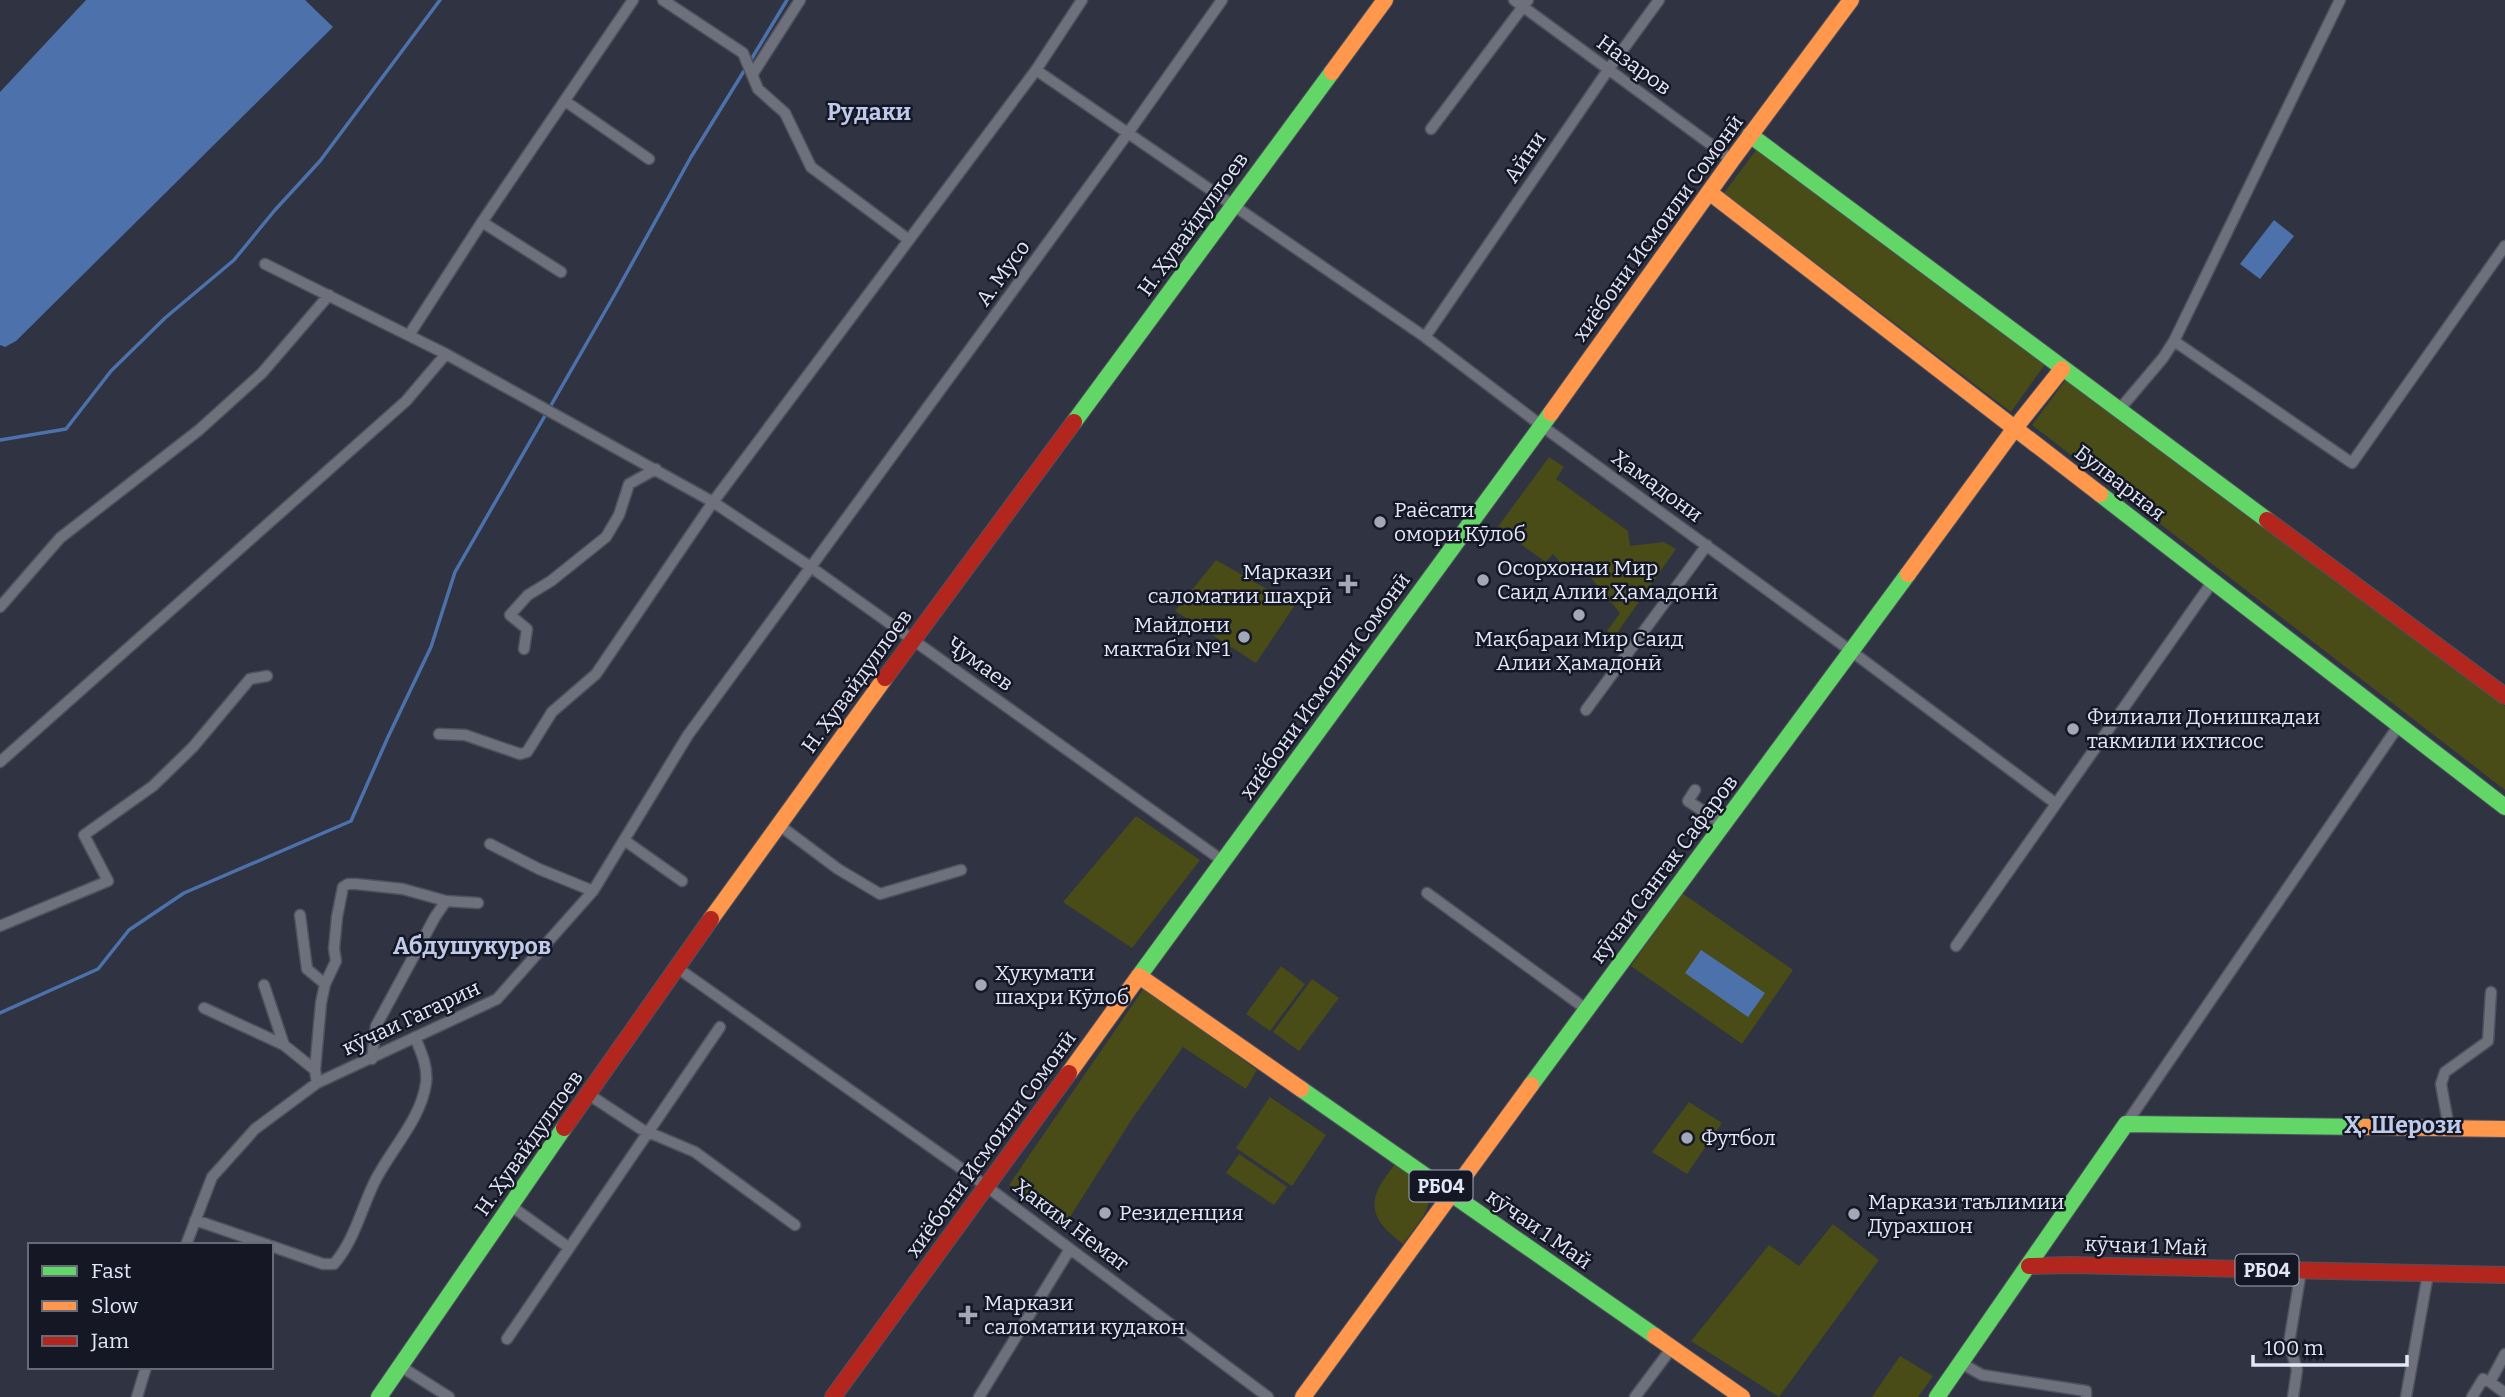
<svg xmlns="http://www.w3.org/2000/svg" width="2505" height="1397" font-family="Bitter,serif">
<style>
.green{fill:#494c17}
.water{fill:#4c71ab}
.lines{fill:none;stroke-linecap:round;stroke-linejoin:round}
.stream{stroke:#4c71ab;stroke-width:3.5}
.street-casing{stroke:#4e515e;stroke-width:13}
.fast-casing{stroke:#4e515e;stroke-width:18}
.slow-casing{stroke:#4e515e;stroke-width:18}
.jam-casing{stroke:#4e515e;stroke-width:18}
.street{stroke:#6e717c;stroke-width:10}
.fast{stroke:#63d668;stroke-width:16}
.slow{stroke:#ff974d;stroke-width:16}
.jam{stroke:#b3261e;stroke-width:16}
.poi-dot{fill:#a3a8b8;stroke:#151824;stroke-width:2.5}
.labels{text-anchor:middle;stroke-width:5;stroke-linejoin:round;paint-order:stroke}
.shield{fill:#151824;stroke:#a4a9b8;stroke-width:2}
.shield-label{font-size:19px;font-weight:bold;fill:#e1e7f8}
.street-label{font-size:21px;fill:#e1e7f8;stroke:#151824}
.poi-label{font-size:21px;fill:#e1e7f8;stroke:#151824;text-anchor:start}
.neighbourhood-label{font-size:23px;font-weight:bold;fill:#bfcaeb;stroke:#151824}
</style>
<rect width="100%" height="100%" fill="#303341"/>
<path class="green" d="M1757,149L2046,363L2011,412L1724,193Z
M2067,378L2505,706V790L2032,425Z
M1549,457L1564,467L1556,479L1628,531L1630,546L1664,542L1676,549L1615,636L1607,631L1620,613L1583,568L1566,569L1553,554L1546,562L1497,528Z
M1216,560L1295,605L1256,663L1175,611Z
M1136,816L1200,860L1132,948L1063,902Z
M1682,893L1793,970L1742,1044L1631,966Z
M1281,966L1305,984L1270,1031L1246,1014Z
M1312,979L1339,998L1299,1051L1273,1032Z
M1144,988L1257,1070L1246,1089L1183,1047L1132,1119L1065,1225L1009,1185Z
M1270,1097L1326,1135L1292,1186L1236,1148Z
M1689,1102L1722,1123L1687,1174L1652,1152Z
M1239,1154L1287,1187L1274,1205L1226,1173Z
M1395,1163C1441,1199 1436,1200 1403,1244C1386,1230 1368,1217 1377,1192C1380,1182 1390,1173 1395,1163Z
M1833,1224L1879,1260L1779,1397L1691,1341L1769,1245L1799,1266Z
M1900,1356L1933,1376L1918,1397H1872Z"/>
<path class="water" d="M86,0H305L333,27L16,341L5,347L0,345V92Z
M2274,220L2294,236L2260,279L2240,264Z
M1701,950L1765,993L1748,1017L1685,973Z"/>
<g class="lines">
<path class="stream" d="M752,58L787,0
M0,440L66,429L111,371L165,318L234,260L275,210L320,161L440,0
M0,1013L98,969L129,930L184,893L351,821L388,737L431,647L455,572L615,294L691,157L744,71"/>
<defs>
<path id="street" d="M663,0L743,53L758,89L785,113L811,167L909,240
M1514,0L1732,160
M1036,70L1425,337L1542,426L1851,651L2055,803
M752,75L800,0
M565,101L649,159
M1431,129L1528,0
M482,222L561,272
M265,264L446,354L713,502L812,568L1223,861
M409,335L482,222L633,0
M1425,337L1608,70L1659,0
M2174,341L2352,463L2505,246
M2119,410L2163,358L2174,341L2340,0
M0,607L60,538L199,430L262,373L329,295
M524,649L527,629L510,615L528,595L551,581L606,537L619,515L629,484L656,469
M1586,710L1707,545
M439,734L465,735L520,754L527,752L552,712L596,674L713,502L1036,70L1082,0
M0,762L406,401L446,354
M1695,790L1688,801L1724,825
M779,825L838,869L880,894L961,870
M624,840L682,881
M490,844L539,869L593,891
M1427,893L1586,1009
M300,915L307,969L325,984
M0,926L108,881L84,835L153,786L193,747L250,679L267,676
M1956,946L2213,581
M676,967L986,1186L1268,1397
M264,985L284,1045
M204,1008L284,1045L315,1070
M372,1059L376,1026L435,917L446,901L478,903
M317,1083L315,1070L321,1003L325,984L336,961L334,949L337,917L343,887L348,884H356L403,889L446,901
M588,1094L641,1129L695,1152L795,1225
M2126,1124L2399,725
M2449,1128L2441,1084L2445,1072L2488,1041L2491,992
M511,1206L568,1247
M195,1220L268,1245
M186,1245L212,1177L255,1129L317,1083L497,999L593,891L688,735L1128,133L1222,0
M271,1246L323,1264H334C354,1241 361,1210 374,1183C390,1150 421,1120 426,1083C428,1066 421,1052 415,1037
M507,1339L720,1027
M1961,1363L1982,1375L2086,1391V1397
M400,1366L449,1397
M2490,1382L2505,1393
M137,1397L146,1367
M979,1397L1070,1249
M1635,1397L1671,1349
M2293,1397L2297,1370L2289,1343L2301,1271
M2406,1397L2428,1274
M2472,1397L2483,1379L2490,1382L2505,1354"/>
<path id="fast" d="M1750,135L2267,520
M1074,422L1332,72
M2100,494L2505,807
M1139,976L1551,413
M1531,1085L1908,574
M1301,1089L1655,1336
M379,1397L564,1128
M1937,1397L2126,1124L2366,1127"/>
<path id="slow" d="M1332,72L1385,0
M1709,192L2100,494
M1551,413L1732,160L1851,0
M1908,574L2015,428L2062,369
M711,919L885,678
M1069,1073L1139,976L1301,1089
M2366,1127L2505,1129
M1655,1336L1742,1397
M1303,1397L1531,1085"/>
<path id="jam" d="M2267,520L2505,696
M885,678L1074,422
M564,1128L711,919
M2029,1266L2070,1265L2505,1275
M833,1397L1069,1073"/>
</defs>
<use href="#street" class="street-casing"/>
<use href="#fast" class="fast-casing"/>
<use href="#slow" class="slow-casing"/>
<use href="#jam" class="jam-casing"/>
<use href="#street" class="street"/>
<use href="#fast" class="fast"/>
<use href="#slow" class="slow"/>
<use href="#jam" class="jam"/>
</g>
<g class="poi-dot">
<circle cx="1380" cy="522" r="7"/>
<circle cx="1483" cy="580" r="7"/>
<path d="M1344.5 573.5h7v7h7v7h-7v7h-7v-7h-7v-7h7z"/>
<circle cx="1579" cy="615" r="7"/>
<circle cx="1244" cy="637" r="7"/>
<circle cx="2073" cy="729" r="7"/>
<circle cx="981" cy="985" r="7"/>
<circle cx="1687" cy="1138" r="7"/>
<circle cx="1105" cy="1213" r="7"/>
<circle cx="1854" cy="1214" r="7"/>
<path d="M964.5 1304.5h7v7h7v7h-7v7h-7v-7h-7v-7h7z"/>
</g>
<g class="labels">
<g class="shield">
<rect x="1409.5" y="1170.5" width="63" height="31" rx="5"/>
<rect x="2235.5" y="1254.5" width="63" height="31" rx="5"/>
</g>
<g class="shield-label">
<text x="1441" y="1193">РБ04</text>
<text x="2267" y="1277">РБ04</text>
</g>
<g class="street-label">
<text transform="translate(1634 65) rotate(36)" y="7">Назаров</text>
<text transform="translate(1525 157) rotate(-56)" y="7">Айни</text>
<text transform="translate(1193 224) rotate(-54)" y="7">Н. Ҳувайдуллоев</text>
<text transform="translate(1658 228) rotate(-54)" y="7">хиёбони Исмоили Сомонӣ</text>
<text transform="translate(1003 273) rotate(-54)" y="7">А. Мусо</text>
<text transform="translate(2120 483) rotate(38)" y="7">Булварная</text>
<text transform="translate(1657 486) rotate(36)" y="7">Ҳамадони</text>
<text transform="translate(980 664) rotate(36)" y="7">Ҷумаев</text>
<text transform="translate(857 681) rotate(-54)" y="7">Н. Ҳувайдуллоев</text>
<text transform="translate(1325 686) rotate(-54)" y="7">хиёбони Исмоили Сомонӣ</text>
<text transform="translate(1664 869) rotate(-53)" y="7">кӯчаи Сангак Сафаров</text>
<text transform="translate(411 1018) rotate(-25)" y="7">кӯчаи Гагарин</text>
<text transform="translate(529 1143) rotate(-55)" y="7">Н. Ҳувайдуллоев</text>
<text transform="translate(991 1144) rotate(-54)" y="7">хиёбони Исмоили Сомонӣ</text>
<text transform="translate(1071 1225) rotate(37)" y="7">Ҳаким Немат</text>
<text transform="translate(1539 1229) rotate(35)" y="7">кӯчаи 1 Май</text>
<text transform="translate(2146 1246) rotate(2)" y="7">кӯчаи 1 Май</text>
</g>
<g class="poi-label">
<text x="1394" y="517">Раёсати<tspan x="1394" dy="24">омори Кӯлоб</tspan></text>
<text x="1497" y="575">Осорхонаи Мир<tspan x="1497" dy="24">Саид Алии Ҳамадонӣ</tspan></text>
<text x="1332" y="579" text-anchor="end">Маркази<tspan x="1332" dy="24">саломатии шаҳрӣ</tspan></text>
<text x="1230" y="632" text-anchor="end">Майдони<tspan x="1230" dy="24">мактаби №1</tspan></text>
<text x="1579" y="646" text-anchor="middle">Мақбараи Мир Саид<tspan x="1579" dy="24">Алии Ҳамадонӣ</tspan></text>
<text x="2087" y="724">Филиали Донишкадаи<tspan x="2087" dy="24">такмили ихтисос</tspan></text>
<text x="995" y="980">Ҳукумати<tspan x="995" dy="24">шаҳри Кӯлоб</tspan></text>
<text x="1701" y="1145">Футбол</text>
<text x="1868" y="1209">Маркази таълимии<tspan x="1868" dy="24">Дурахшон</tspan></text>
<text x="1119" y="1220">Резиденция</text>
<text x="984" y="1310">Маркази<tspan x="984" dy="24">саломатии кудакон</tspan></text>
</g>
<g class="neighbourhood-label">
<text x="869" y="120">Рудаки</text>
<text x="472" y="954">Абдушукуров</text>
<text x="2403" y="1133">Ҳ. Шерози</text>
</g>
</g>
<rect x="28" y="1243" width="245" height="126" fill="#151824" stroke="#676b79" stroke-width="2"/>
<rect x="42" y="1266" width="35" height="10" fill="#63d668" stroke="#676b79" stroke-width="2"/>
<text x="91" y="1278" font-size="21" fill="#e1e7f8">Fast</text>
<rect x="42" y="1301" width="35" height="10" fill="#ff974d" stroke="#676b79" stroke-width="2"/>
<text x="91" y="1313" font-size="21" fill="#e1e7f8">Slow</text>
<rect x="42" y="1336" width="35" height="10" fill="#b3261e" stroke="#676b79" stroke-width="2"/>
<text x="91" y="1348" font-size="21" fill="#e1e7f8">Jam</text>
<path d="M2253 1355v10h154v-10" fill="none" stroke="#e1e7f8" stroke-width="3.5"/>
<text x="2264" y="1355" font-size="21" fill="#e1e7f8" stroke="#151824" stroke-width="5" paint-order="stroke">100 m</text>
</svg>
